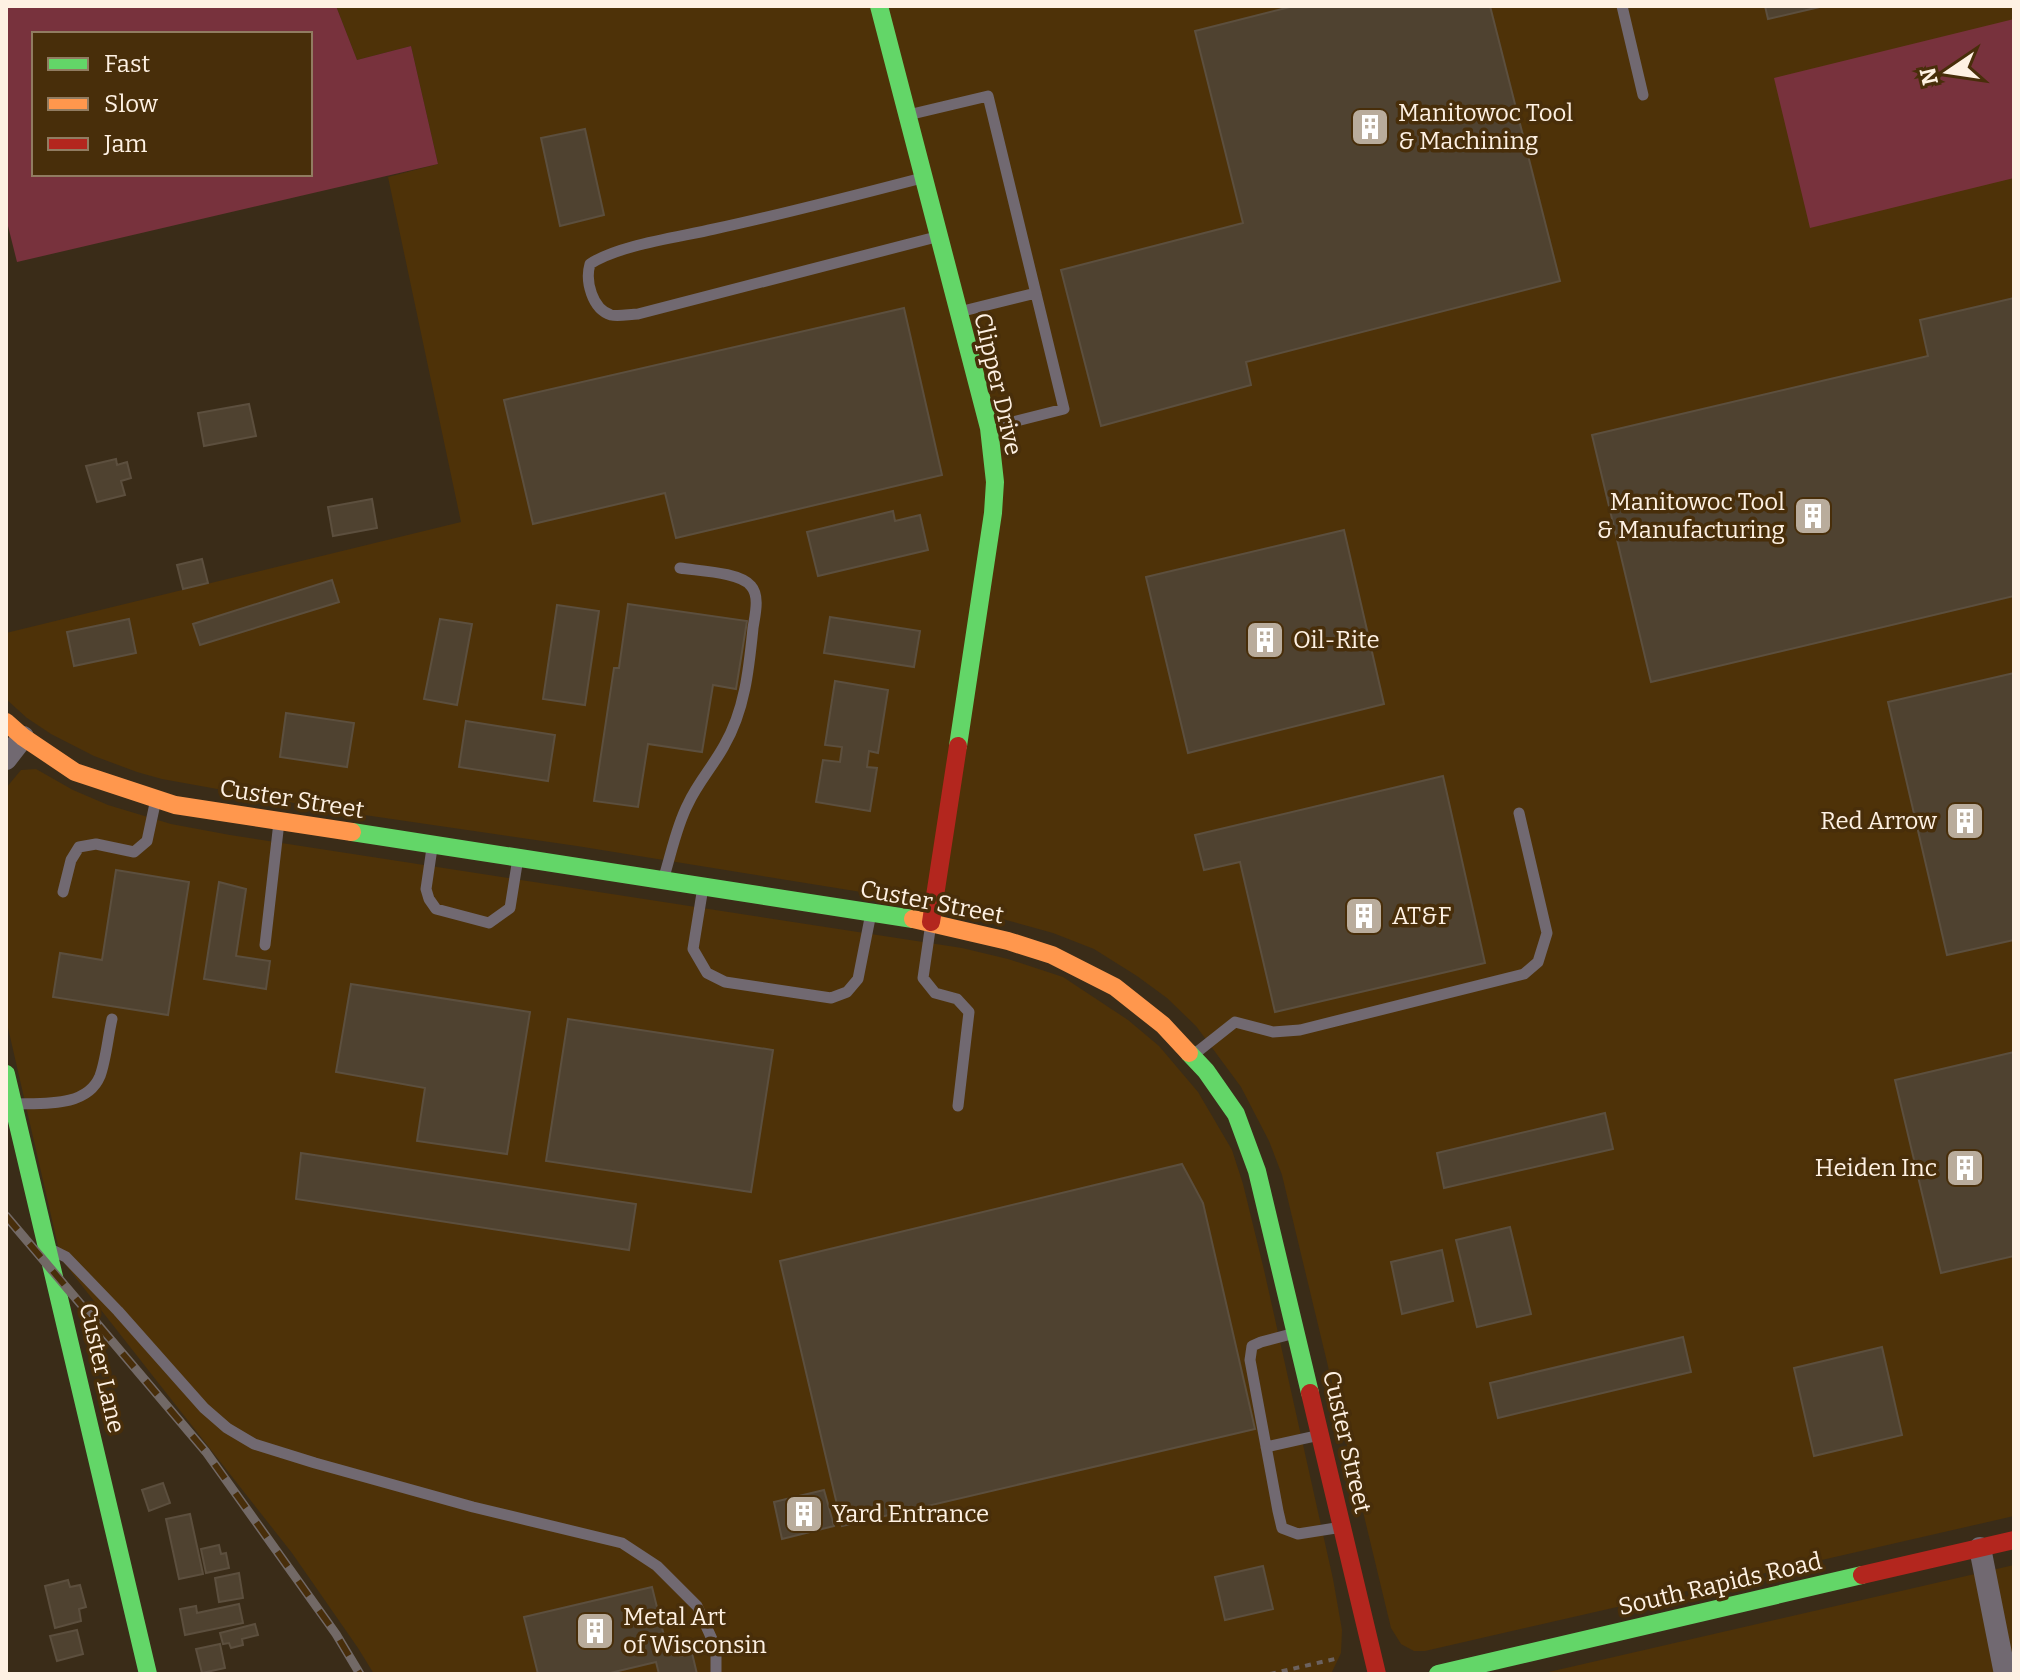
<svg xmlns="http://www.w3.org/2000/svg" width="2020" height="1680" font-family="Bitter,serif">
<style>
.built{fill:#4e3208}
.green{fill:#78323d;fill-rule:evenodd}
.building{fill:#4f4230;stroke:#5c4f3e;stroke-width:2}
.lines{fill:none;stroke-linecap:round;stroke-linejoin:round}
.path{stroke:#6c625f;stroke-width:4;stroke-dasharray:6 6;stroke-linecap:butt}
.lane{stroke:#716971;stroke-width:11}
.street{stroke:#716971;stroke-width:22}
.fast{stroke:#63d668;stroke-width:18}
.slow{stroke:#ff974d;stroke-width:18}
.jam{stroke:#b3261e;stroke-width:18}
.rail-casing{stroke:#726966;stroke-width:9}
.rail{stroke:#482e0a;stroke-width:6;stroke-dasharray:18;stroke-linecap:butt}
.labels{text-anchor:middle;stroke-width:7;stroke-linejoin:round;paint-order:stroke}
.poi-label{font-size:24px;fill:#fef1e3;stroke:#482e0a;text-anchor:start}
.street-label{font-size:24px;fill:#fef1e3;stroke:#482e0a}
</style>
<rect width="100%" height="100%" fill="#3a2c18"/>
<path class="built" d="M336,6H2014V1516L1425,1651H1414L1401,1644L1391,1628L1282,1175L1269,1141L1241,1087L1196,1026L1167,998L1137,976L1094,949L1053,933L988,915L898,896H886L577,846L344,812L162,779L137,772L94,756L51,734L27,718L6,699V633L461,522L388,177L438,164L411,46L357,60Z
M36,769L73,790L108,805L171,824L230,835L962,948L1008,959L1063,977L1128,1020L1159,1046L1198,1092L1232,1150L1243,1184L1264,1270L1333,1579L1342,1630L1341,1653L1332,1672L1330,1674H374L358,1648L292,1553L61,1259L6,1019V788L21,770Z
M2014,1565V1674H1540Z"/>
<path class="green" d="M6,6H336L357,60L411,46L438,164L17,262L6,218ZM34,34H310V174H34Z
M2014,19V178L1810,228L1774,78Z"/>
<path class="building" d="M1294,6H1490L1560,281L1246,362L1251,385L1101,426L1061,270L1243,223L1195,31Z
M1765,6H1824L1768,19Z
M585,129L604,215L560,226L541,138Z
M2014,298V596L1651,682L1592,435L1928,356L1920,320Z
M904,308L942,475L676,538L665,493L533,524L504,400Z
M249,404L256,436L204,446L198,413Z
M116,459L117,465L127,462L131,478L121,481L125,495L97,502L86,466Z
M372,499L377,528L333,536L328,507Z
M893,511L895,521L920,515L928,550L818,576L807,532Z
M1344,530L1384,704L1188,753L1146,577Z
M202,559L208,583L183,589L177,565Z
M332,580L339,602L200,645L193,624Z
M628,604L747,621L736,689L713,685L702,752L648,744L638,807L594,801L614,668H619Z
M557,605L599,611L585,705L543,699Z
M830,617L920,631L914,667L824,653Z
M129,619L136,653L74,666L67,632Z
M440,619L472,624L457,705L424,699Z
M2014,673V940L1947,955L1888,702Z
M835,681L888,690L878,753L869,751L867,767L877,768L870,811L816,802L823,760L840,762L842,747L825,745Z
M286,713L354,723L347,767L280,757Z
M466,721L555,735L548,781L459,767Z
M1443,776L1485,963L1275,1012L1240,862L1204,870L1195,835Z
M116,870L189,882L168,1015L53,997L60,953L102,960Z
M219,882L246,889L236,956L270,961L266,989L204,979Z
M351,984L530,1012L507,1154L417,1141L425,1088L336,1072Z
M568,1019L773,1050L751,1192L546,1161Z
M2014,1052V1256L1941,1273L1895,1080Z
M1605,1113L1613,1149L1444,1188L1437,1153Z
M301,1153L636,1204L629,1250L296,1199Z
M1182,1164L1203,1203L1255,1429L842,1526L780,1261Z
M1510,1227L1531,1314L1477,1327L1456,1240Z
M1442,1250L1453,1301L1402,1314L1391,1262Z
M1683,1337L1691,1372L1498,1418L1490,1383Z
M1882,1347L1902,1435L1814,1456L1794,1368Z
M163,1483L170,1503L149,1511L142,1490Z
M824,1490L834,1526L782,1539L774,1502Z
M190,1514L203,1574L179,1579L166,1519Z
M219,1545L221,1554L226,1553L229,1568L206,1573L201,1549Z
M1263,1566L1273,1609L1225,1620L1215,1577Z
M239,1573L243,1598L219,1602L215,1578Z
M68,1580L70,1587L80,1585L86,1607L79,1609L81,1621L55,1628L45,1586Z
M652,1587L667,1648L677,1645L680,1656L692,1653L697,1674H659L656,1662L606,1674H538L524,1617Z
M239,1604L243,1623L185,1635L180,1609L196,1606L197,1613Z
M255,1624L258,1635L242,1639L243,1645L231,1648L229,1643L223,1644L220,1633Z
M77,1630L83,1654L57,1661L50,1636Z
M220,1644L225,1668L202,1673L196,1649Z"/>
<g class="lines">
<path class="path" d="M1270,1674L1339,1658"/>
<path class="lane" d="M1622,6L1643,95
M908,115L988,96L1064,409L989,428
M922,178C853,196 784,214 714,229C680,237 618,245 590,264C585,281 592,309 611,315C619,317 630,314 638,314L936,237
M959,312L1036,293
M432,848L426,889L429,899L436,909L489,923L510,908L518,858
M663,880C671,855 676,827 688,804C697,784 713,766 724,746C745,710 749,668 753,628C755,615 760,596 751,586C740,572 698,571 680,568
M703,887L693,949L707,973L725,982L831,998L847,992L858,979L871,913
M63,892L71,860L79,847L96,844L134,852L147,841L156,799
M931,923L923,978L935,993L957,999L969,1012L958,1106
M265,945L279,822
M1192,1056L1235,1022L1273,1032L1300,1030L1524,974L1538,962L1547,933L1519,813
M14,1104C42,1103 87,1108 100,1076C106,1060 108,1036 112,1019
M54,1251L66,1257L118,1311L204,1408L227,1428L254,1444L315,1463L473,1507L622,1543L657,1566L697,1606L716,1648V1674
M1295,1333L1261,1342L1252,1346L1250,1360L1278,1511L1282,1528L1298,1534L1342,1527
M1266,1447L1320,1435"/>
<path class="street" d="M6,759L23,737
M1980,1548L2005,1674"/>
<path class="fast" d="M879,6L989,428L995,482L993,513L958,746
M352,832L913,919
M1189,1053L1206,1071L1236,1114L1257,1171L1310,1393
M6,1074L148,1674
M1438,1674L1862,1575"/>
<path class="slow" d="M6,722L23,737L75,772L175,805L352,832
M913,919L1008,941L1052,955L1115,987L1163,1025L1189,1053"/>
<path class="jam" d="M931,922L958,746
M1310,1393L1377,1674
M1862,1575L2014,1540"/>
<defs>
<path id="rail" d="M6,1216L206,1452L336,1634L360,1674"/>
</defs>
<use href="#rail" class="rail-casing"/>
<use href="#rail" class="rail"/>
</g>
<defs>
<symbol id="building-square" viewBox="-11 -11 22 22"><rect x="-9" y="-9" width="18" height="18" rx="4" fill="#b9ac9c" stroke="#482e0a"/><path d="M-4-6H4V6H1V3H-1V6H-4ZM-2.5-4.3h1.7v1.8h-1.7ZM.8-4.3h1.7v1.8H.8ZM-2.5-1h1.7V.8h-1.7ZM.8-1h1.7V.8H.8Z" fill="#fff"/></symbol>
</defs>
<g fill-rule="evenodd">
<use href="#building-square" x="1348" y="105" width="44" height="44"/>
<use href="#building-square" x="1791" y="494" width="44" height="44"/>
<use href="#building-square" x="1243" y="618" width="44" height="44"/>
<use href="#building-square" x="1943" y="799" width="44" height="44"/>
<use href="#building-square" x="1342" y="894" width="44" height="44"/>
<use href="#building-square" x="1943" y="1146" width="44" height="44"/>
<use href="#building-square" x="782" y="1492" width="44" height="44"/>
<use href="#building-square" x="573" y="1609" width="44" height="44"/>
</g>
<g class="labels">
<g class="poi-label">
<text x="1398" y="121">Manitowoc Tool<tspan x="1398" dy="28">&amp; Machining</tspan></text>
<text x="1785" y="510" text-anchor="end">Manitowoc Tool<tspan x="1785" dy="28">&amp; Manufacturing</tspan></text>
<text x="1293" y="648">Oil-Rite</text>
<text x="1937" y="829" text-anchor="end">Red Arrow</text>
<text x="1392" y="924">AT&amp;F</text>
<text x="1937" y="1176" text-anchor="end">Heiden Inc</text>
<text x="832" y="1522">Yard Entrance</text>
<text x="623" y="1625">Metal Art<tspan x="623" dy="28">of Wisconsin</tspan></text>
</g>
<g class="street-label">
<text transform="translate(998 384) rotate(77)" y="8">Clipper Drive</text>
<text transform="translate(292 799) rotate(9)" y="8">Custer Street</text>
<text transform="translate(932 902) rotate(11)" y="8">Custer Street</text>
<text transform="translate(102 1368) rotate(77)" y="8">Custer Lane</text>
<text transform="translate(1347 1442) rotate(77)" y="8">Custer Street</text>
<text transform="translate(1720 1584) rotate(-13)" y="8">South Rapids Road</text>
</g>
</g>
<rect width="2020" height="1680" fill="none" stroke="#fef1e3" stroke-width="16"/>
<rect x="32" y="32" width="280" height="144" fill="#482e0a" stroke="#917c61" stroke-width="2"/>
<rect x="48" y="58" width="40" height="12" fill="#63d668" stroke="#917c61" stroke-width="2"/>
<text x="104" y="72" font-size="24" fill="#fef1e3">Fast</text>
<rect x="48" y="98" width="40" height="12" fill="#ff974d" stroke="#917c61" stroke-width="2"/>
<text x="104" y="112" font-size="24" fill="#fef1e3">Slow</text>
<rect x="48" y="138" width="40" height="12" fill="#b3261e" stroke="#917c61" stroke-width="2"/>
<text x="104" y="152" font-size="24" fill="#fef1e3">Jam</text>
<g transform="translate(1948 72) rotate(257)" stroke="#482e0a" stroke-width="6" paint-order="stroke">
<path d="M0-6L14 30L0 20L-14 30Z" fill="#fef1e3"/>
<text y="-12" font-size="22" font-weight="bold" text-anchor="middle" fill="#fef1e3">N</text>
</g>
</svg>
